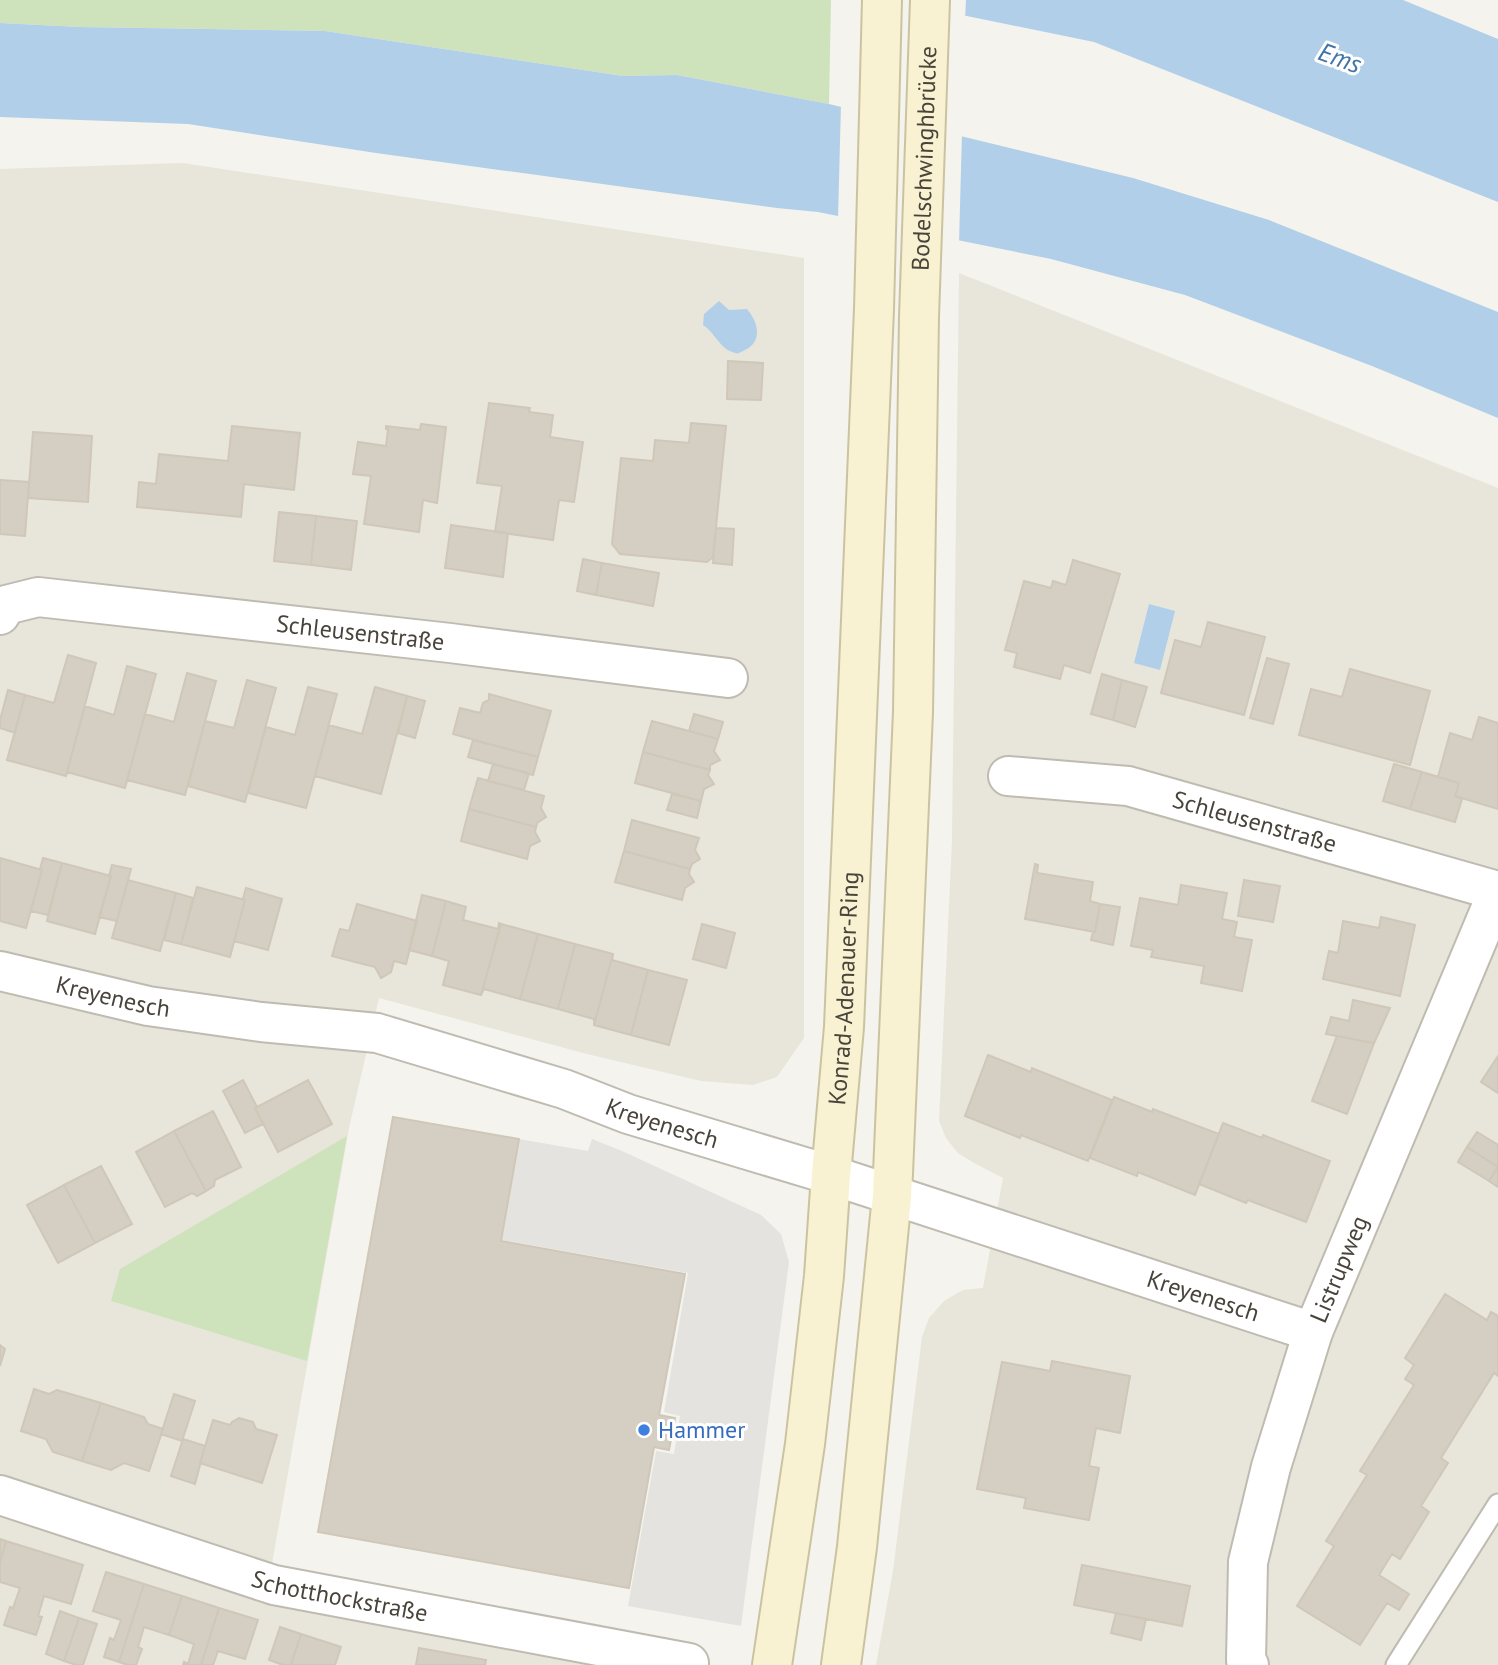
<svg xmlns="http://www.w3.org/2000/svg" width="1498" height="1665" font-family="'PT Sans',sans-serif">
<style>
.residential{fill:#e8e5db}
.green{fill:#cee3bb}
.parking{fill:#e4e3e0}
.water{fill:#b1cfe9}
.pier{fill:#f4f3ed}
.building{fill:#d5cfc3;stroke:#cfc7b7;stroke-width:2}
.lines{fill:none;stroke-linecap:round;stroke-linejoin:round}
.service-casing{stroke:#bfbbb0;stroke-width:23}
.minor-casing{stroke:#bfbbb0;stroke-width:42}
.secondary-casing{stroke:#cbc3a0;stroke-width:42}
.service{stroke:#fff;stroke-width:19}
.minor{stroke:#fff;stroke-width:38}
.secondary{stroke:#f9f2d2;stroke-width:38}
.shop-dot{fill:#3f7fe0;stroke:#fff;stroke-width:2.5}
.labels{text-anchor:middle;stroke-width:6;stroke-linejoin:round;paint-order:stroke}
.street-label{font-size:24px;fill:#48443b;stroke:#fff}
.shop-label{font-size:24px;fill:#366cbe;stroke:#fff;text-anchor:start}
.water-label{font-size:26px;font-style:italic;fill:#4075a8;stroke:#fff}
</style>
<rect width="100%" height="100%" fill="#f4f3ed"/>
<path class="residential" d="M183,163L804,258V1038L777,1077L753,1085L701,1081L587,1054L379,998L349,1128L267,1592L646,1665H0V169Z
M959,273L1498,488V1665H876L893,1571L922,1337L929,1318L944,1301L963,1290L983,1288L1003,1178L974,1163L958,1153L946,1138L939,1121L952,841Z"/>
<path class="green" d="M0,0H831L829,104L677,75L623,76L325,31L80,27L0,23Z
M347,1136L307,1361L111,1301L120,1269Z"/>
<path class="parking" d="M519,1139L588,1151L592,1139L622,1151L761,1215L781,1234L789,1262L741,1626L628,1606L656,1451L674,1454L680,1416L664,1412L688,1273L502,1240Z"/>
<path class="water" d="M889,0H1403L1498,39V202L1094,42Z
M0,23L80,27L325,31L623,76L677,75L829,104L1133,178L1269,220L1498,312V418L1372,366L1185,295L1051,259L818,212L777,208L376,153L188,124L0,117Z
M719,301L729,310L747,309C759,323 763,343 743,351C737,354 738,354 732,352C720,348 714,332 703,325L704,314Z
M1149,604L1175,611L1160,670L1134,663Z"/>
<path class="pier" d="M885,0H966L965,19L888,3Z
M841,103L962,132L959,244L838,219Z"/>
<path class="building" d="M728,361L763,363L761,400L727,399Z
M489,403L530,408L529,412L553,415L550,437L583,442L574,502L559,500L553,540L495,532L502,486L477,483Z
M691,423L726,426L713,557L707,562L620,554L612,544L621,458L653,461L655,440L689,443Z
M421,424L446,427L437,503L423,500L419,532L364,524L371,476L353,474L358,442L386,446L388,429H386V426L420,430Z
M232,426L300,433L294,490L244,484L241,517L137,507L139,482L156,484L159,454L228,461Z
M33,432L92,436L88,502L28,498Z
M0,480L29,482L25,536L0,534Z
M279,512L316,516L311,565L274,561Z
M316,516L357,521L351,570L311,565Z
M451,525L508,533L503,577L445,568Z
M716,528L734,529L732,565L713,563Z
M583,559L602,563L596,595L577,591Z
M1073,560L1120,574L1090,673L1064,665L1060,679L1014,667L1017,653L1005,650L1024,581L1051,588L1053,581L1066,585Z
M602,563L659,573L653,606L596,595Z
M1208,622L1265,637L1244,715L1161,693L1175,640L1201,647Z
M68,655L96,663L66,776L7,760L25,695L54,703Z
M1267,658L1289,664L1273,724L1250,718Z
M127,666L156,674L125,788L67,772L85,706L114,715Z
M1350,669L1430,691L1410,765L1299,735L1311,689L1342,697Z
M187,673L216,681L185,795L127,780L145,714L174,722Z
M1102,674L1122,680L1113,720L1091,714Z
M247,680L276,688L245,802L188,786L205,721L234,728Z
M1122,680L1147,687L1135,727L1113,720Z
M308,687L337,694L306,808L248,793L266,727L295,735Z
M375,687L407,696L381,794L315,776L329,725L362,734Z
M8,690L25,695L15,733L0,728V720Z
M489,694L551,711L538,757L453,734L460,708L480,713L483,703L489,700Z
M407,696L425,701L415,738L398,733Z
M694,714L723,722L718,739L689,731Z
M1479,717L1498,723V809L1455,796L1459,783L1438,777L1450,733L1472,740Z
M652,721L718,739L714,751L720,760L710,765V770L643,752Z
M473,740L538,757L533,775L468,757Z
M643,752L710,770L708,775L714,784L704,789L701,801L635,783Z
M493,764L529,773L524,790L488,781Z
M1394,764L1422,772L1410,809L1383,801Z
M1422,772L1459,783L1455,796L1462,799L1455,822L1410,809Z
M478,778L544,796L541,808L546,817L537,823L536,827L469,809Z
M672,794L701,801L697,818L667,810Z
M469,809L536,827L535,832L540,841L530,846L527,859L461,841Z
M632,820L699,838L695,850L700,859L692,864L690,869L624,851Z
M624,851L690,869L689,874L694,882L685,888L682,900L615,882Z
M0,858L42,870L26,928L0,921Z
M43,858L62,863L48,915L31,911L42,870L40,869Z
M62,863L111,876L95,934L47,921Z
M1035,864L1038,865L1037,873L1093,882L1090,901L1100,904L1095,932L1025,919Z
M112,865L131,869L117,921L99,917L111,876H109Z
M128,880L176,893L160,951L112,938Z
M1244,880L1280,886L1273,922L1238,916Z
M1181,885L1227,893L1222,919L1237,922L1234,937L1252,940L1242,991L1201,983L1204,966L1151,957L1153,950L1131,946L1140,898L1178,905Z
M197,887L245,900L230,957L181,944Z
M246,888L282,899L268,950L234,941L245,900L243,899Z
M176,893L193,898L181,944L164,940Z
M422,895L446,901L432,956L409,950Z
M446,901L466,907L463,920L498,929L499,923L501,924L481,995L443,985L449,961L432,956Z
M357,904L417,921L406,964L394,961L391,972L381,978L375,967L332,956L340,929L349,931Z
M1100,904L1120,907L1113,945L1091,940L1093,932H1095Z
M1381,917L1415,925L1400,996L1323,979L1329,951L1338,953L1343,921L1379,928Z
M501,924L538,934L520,999L484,989L481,995Z
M702,924L735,933L726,968L693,959Z
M538,934L575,944L558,1009L520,999Z
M575,944L613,954L594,1025V1019L558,1009Z
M613,954L612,960L648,970L631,1035L594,1025Z
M648,970L687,980L669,1045L631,1035Z
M1353,1000L1390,1008L1374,1043L1326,1034L1331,1017L1349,1021Z
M1337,1036L1374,1043L1347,1114L1312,1101Z
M988,1055L1031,1072L1032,1068L1112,1100L1088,1161L1021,1135L1020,1138L965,1116Z
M1498,1056V1093L1481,1082Z
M243,1080L257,1107L255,1108L263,1124L245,1133L223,1091Z
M308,1080L332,1124L278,1152L255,1108Z
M1114,1097L1152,1112L1153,1109L1219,1134L1195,1195L1138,1172L1137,1176L1090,1158Z
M213,1111L241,1167L215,1180L214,1186L206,1191L174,1131Z
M393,1117L519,1139L501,1241L685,1274L659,1415L675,1418L669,1450L654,1447L629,1588L318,1532Z
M1223,1123L1262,1138L1263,1135L1330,1161L1306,1222L1248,1200L1246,1203L1199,1184Z
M174,1131L206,1191L197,1196L192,1193L165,1207L136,1152Z
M1477,1132L1498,1145V1167L1467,1147Z
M1467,1147L1498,1167L1489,1181L1458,1162Z
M101,1166L132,1224L95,1243L64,1185Z
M1498,1167V1187L1489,1181Z
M64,1185L95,1243L58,1263L27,1205Z
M1445,1294L1487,1320L1491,1312L1498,1316V1376L1494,1373L1441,1458L1448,1463L1421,1506L1429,1512L1400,1559L1392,1554L1379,1575L1409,1594L1399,1610L1387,1603L1360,1645L1297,1606L1334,1546L1326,1541L1367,1475L1360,1471L1414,1385L1405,1379L1414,1365L1405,1358Z
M0,1345L5,1349L0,1366Z
M1052,1361L1130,1376L1120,1433L1096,1428L1089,1466L1099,1468L1089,1520L1024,1508L1026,1498L977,1489L1002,1362L1050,1371Z
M34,1389L49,1394L57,1390L101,1403L82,1461L53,1452L46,1439L21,1431Z
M174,1394L195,1401L182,1441L161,1434Z
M101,1403L144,1417L148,1424L163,1429L149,1471L124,1463L111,1470L82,1461Z
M239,1418L253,1422L256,1429L277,1435L262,1483L200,1463L213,1420L230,1425L232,1422Z
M183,1439L205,1446L195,1484L171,1476Z
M0,1539L6,1541L0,1563Z
M6,1541L83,1565L71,1604L44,1596L38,1616L42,1617L36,1635L4,1625L10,1607L13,1608L20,1588L0,1582V1563Z
M1082,1565L1190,1586L1182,1626L1074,1605Z
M106,1572L144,1584L119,1662L104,1657L110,1638L114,1640L121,1620L93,1611Z
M144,1584L182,1596L169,1635L144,1627L138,1647L142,1649L136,1665H128L119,1662Z
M182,1596L219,1608L201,1665H183L184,1662L188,1664L194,1644L169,1635Z
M219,1608L258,1620L245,1659L218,1651L213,1665H201Z
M60,1611L79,1618L64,1661L46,1654Z
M1116,1613L1146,1619L1141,1640L1111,1633Z
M79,1618L97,1624L83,1665H77L64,1661Z
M280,1627L301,1634L291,1665H283L269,1660Z
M301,1634L341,1647L335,1665H291Z
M419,1648L486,1660L485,1665H416Z"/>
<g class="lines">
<defs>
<path id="service" d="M1396,1665L1498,1504"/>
<g id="minor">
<path id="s1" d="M0,615L6,605L38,597L450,643L728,678"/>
<path id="s2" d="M1008,776L1128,786L1498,891"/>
<path id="s3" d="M0,971L148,1006L261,1022L377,1033L564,1089L628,1114L831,1175L1313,1332"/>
<path id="s4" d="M0,1495L274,1585L689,1663"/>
<path id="s5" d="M1249,1665L1246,1660L1248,1562L1271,1467L1313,1332L1498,891"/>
</g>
<g id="secondary">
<path id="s6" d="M772,1665L805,1444L824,1276L831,1175L844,1027L874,309L882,0"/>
<path id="s7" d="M841,1665L857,1547L892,1196L913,712L919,317L930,0"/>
</g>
</defs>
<use href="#service" class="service-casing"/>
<use href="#minor" class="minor-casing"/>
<use href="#secondary" class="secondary-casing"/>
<use href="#service" class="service"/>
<use href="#minor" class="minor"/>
<use href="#secondary" class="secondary"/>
</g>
<circle class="shop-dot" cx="644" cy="1430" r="7"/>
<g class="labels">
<g class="street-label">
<text dy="8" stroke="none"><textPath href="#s7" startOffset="1510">Bodelschwinghbrücke</textPath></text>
<text dy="8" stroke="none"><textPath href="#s1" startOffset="369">Schleusenstraße</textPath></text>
<text dy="8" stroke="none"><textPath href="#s2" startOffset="252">Schleusenstraße</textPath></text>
<text dy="8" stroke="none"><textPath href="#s6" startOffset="681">Konrad-Adenauer-Ring</textPath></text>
<text dy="8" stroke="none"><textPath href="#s3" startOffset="116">Kreyenesch</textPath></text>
<text dy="8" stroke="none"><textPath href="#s3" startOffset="682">Kreyenesch</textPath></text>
<text dy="8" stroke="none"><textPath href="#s5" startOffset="411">Listrupweg</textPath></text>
<text dy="8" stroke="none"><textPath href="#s3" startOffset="1250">Kreyenesch</textPath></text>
<text dy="8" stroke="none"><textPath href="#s4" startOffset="355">Schotthockstraße</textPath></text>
</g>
<g class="shop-label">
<text x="658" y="1438">Hammer</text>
</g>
<g class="water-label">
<text transform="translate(1340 58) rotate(20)" y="9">Ems</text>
</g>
</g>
</svg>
